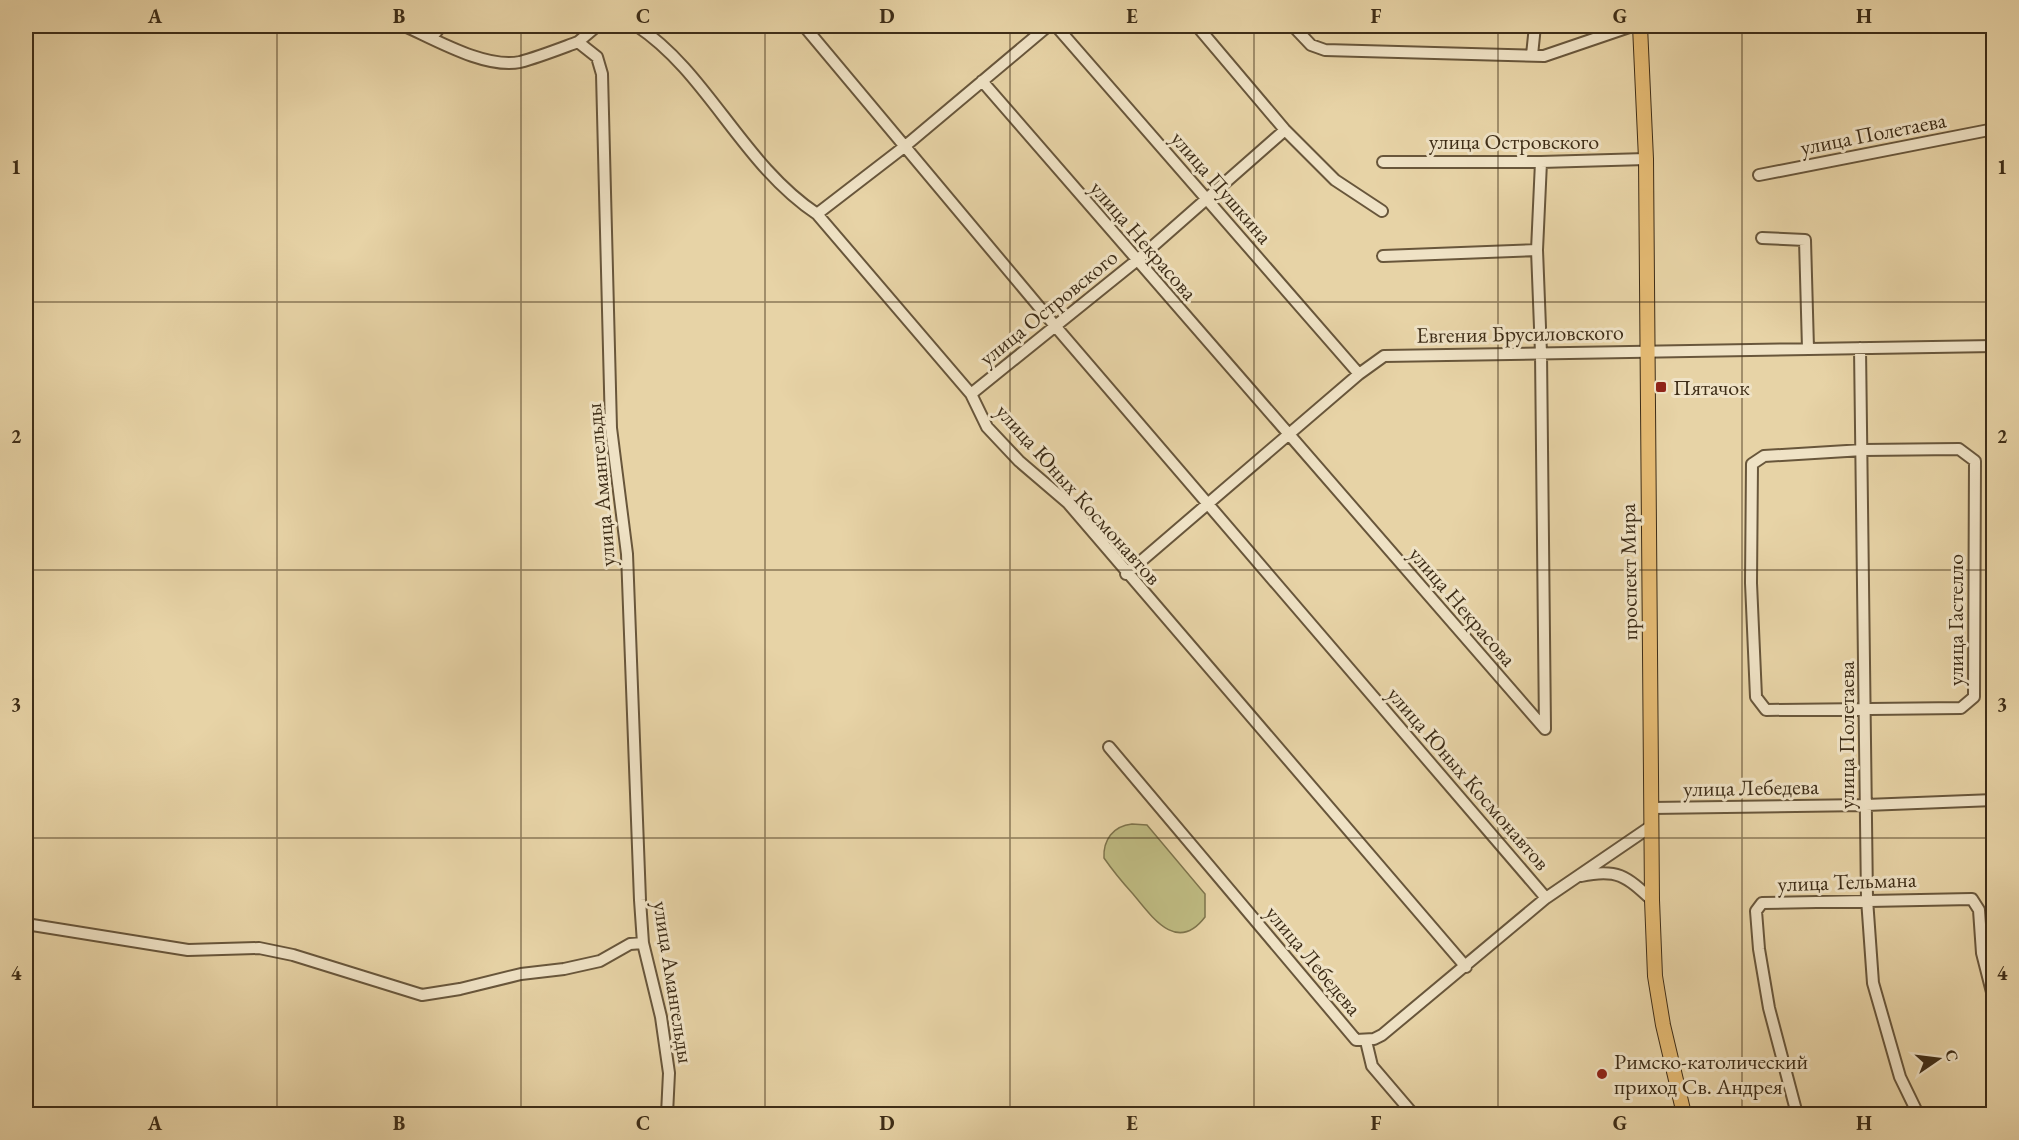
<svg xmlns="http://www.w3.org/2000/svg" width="2019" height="1140" font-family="'EB Garamond',serif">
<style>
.green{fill:#beba81;stroke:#7e744c;stroke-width:1.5}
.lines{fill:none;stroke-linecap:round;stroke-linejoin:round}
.minor-casing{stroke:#68563b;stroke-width:14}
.major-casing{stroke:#3e2d17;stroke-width:16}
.minor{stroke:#efe2c5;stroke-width:10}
.major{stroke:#e4ba73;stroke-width:14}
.grid{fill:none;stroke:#3e2d17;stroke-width:1.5;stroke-opacity:0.55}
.poi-dot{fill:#8f2418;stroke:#efe2c5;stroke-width:2}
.labels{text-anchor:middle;stroke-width:6;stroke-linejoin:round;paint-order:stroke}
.street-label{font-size:22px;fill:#3e2d17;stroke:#efe2c5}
.poi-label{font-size:22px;fill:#3e2d17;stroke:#efe2c5;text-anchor:start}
.neatline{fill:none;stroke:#3e2d17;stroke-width:2}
.grid-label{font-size:20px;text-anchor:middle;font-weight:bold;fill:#3e2d17}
</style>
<rect width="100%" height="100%" fill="#e7d3a6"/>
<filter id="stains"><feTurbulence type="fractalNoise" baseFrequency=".00333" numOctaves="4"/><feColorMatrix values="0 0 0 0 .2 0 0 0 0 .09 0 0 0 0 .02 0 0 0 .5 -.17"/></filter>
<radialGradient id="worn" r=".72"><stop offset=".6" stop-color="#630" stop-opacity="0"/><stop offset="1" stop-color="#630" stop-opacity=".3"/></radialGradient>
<path class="green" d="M1132,824L1147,825L1205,894V917C1177,954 1152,917 1133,894C1123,883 1113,871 1104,858C1103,840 1113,826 1132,824Z"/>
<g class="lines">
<defs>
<path id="minor" d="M405,26C436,40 486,69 520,62C539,57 559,49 578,42L597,57L602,74L611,428L627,554L640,900L643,943L661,1017L669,1073L667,1114
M637,26C708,73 742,164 817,214L971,394L987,427L1019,461L1068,503L1466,967
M804,26L1056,327L1546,898
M1056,26L1359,374
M1197,26L1285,130L1335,180L1382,211
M1293,26L1311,45L1325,50L1544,56L1632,26
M432,37L441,26
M578,42L597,26
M1532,55L1535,26
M982,81L1545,729
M1383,162H1541L1646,159
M1541,162L1537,250L1541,353L1545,729
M1759,175L1994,129
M817,214L904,147L1048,26
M1762,238L1805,240L1808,348
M1383,256L1537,250
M1860,348L1867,899L1873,983L1900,1077L1918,1114
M971,394L1136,261L1285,130
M1959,449L1975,461L1974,697L1961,708L1766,710L1756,697L1751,583L1752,464L1764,456L1863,450Z
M1126,574L1359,374L1384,356L1994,346
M1109,747L1356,1040L1374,1039L1382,1035L1546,898L1650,827
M1652,808L1866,805L1994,800
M1581,876C1617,868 1626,876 1652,900
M26,924L188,950L259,948L293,955L422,995L460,989L521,974L564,969L600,961L630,944L643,943
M1366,1041L1372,1066L1413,1114
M1797,1114L1769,1008L1759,949L1756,911L1762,903L1972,899L1979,910L1982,953L1994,1000"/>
<path id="major" d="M1640,26L1646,159L1652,900L1655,976L1663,1025L1684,1114"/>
</defs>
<use href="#minor" class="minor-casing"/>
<use href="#major" class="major-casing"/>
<use href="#minor" class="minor"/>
<use href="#major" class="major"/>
</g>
<path class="grid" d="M277,26V1114M521,26V1114M765,26V1114M1010,26V1114M1254,26V1114M1498,26V1114M1742,26V1114M26,302H1994M26,570H1994M26,838H1994"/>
<g class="poi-dot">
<rect x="1655" y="381" width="12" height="12" rx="3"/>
<circle cx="1602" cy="1074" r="6"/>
</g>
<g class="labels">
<g class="street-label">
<text transform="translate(1873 133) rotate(-11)" y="8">улица Полетаева</text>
<text x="1514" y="149">улица Островского</text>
<text transform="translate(1222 187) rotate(49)" y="8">улица Пушкина</text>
<text transform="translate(1144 240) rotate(49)" y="8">улица Некрасова</text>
<text transform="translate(1048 307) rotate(-39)" y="8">улица Островского</text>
<text transform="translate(1520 333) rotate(-1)" y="8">Евгения Брусиловского</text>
<text transform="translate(600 485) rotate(-95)" y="8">улица Амангельды</text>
<text transform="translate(1079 494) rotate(48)" y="8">улица Юных Космонавтов</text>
<text transform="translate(1628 572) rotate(-91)" y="8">проспект Мира</text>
<text transform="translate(1463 606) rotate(49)" y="8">улица Некрасова</text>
<text transform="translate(1955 620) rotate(-90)" y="8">улица Гастелло</text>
<text transform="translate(1846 735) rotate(-90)" y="8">улица Полетаева</text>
<text transform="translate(1469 778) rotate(49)" y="8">улица Юных Космонавтов</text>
<text transform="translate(1751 787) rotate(-1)" y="8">улица Лебедева</text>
<text transform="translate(1847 881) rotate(-2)" y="8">улица Тельмана</text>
<text transform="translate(1314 960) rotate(50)" y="8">улица Лебедева</text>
<text transform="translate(674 982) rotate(81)" y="8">улица Амангельды</text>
</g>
<g class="poi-label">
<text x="1673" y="395">Пятачок</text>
<text x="1614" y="1069">Римско-католический<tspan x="1614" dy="25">приход Св. Андрея</tspan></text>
</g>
</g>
<rect width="2019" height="1140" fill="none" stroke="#e7d3a6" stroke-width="66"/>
<g transform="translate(1938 1059) rotate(76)" stroke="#efe2c5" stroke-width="4.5" paint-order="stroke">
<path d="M0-4.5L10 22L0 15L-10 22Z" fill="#3e2d17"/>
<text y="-9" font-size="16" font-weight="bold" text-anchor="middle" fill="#3e2d17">С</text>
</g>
<rect x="33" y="33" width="1953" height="1074" class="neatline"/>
<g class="grid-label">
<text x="155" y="23">A</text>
<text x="399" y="23">B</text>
<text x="643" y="23">C</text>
<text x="887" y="23">D</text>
<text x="1132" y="23">E</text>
<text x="1376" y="23">F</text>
<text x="1620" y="23">G</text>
<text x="1864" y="23">H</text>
<text x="16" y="174">1</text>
<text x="2002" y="174">1</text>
<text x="16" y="443">2</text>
<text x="2002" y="443">2</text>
<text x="16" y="711">3</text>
<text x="2002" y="711">3</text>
<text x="16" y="980">4</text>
<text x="2002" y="980">4</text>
<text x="155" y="1130">A</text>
<text x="399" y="1130">B</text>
<text x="643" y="1130">C</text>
<text x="887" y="1130">D</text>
<text x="1132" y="1130">E</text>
<text x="1376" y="1130">F</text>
<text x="1620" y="1130">G</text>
<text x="1864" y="1130">H</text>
</g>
<rect width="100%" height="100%" filter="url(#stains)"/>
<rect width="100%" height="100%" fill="url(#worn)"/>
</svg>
